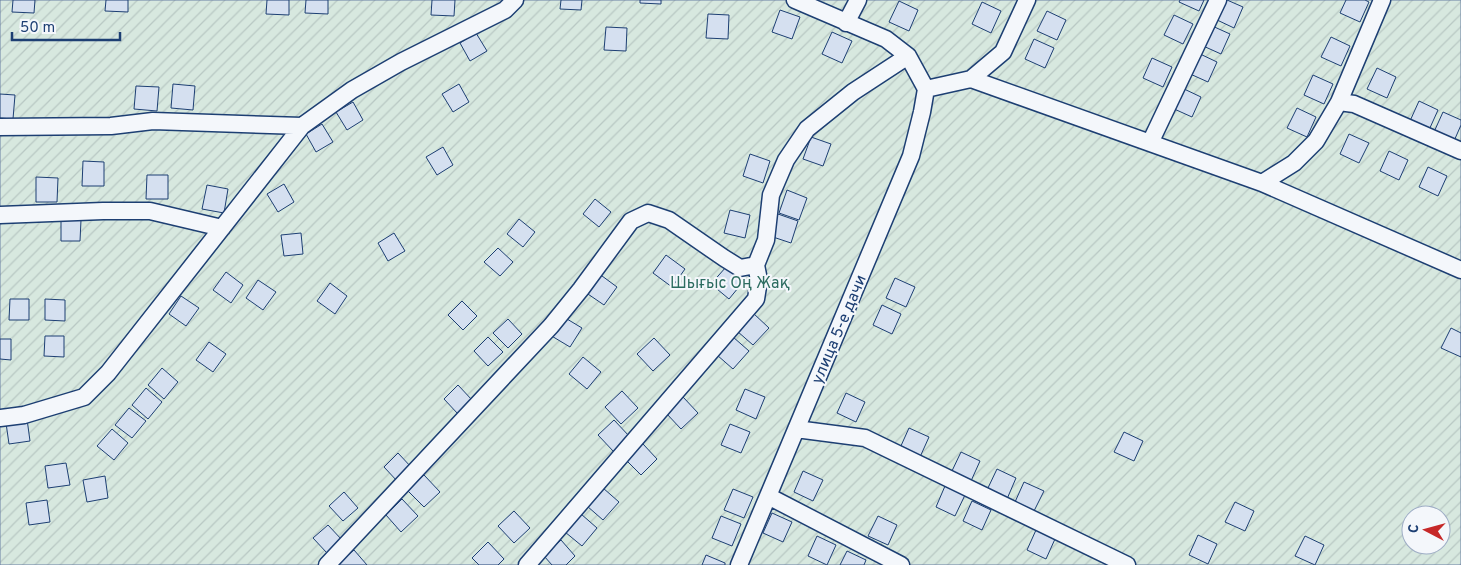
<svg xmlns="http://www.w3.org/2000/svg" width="1461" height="565" font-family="Overpass,sans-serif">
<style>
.garden{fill:url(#garden-furrows);stroke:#687fa3;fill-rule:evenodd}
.building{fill:#d5e0f0;stroke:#1d3f73}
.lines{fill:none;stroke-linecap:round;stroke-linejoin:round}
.minor-casing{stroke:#1d3f73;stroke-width:19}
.minor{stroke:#f4f7fb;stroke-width:16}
.labels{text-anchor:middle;stroke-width:4;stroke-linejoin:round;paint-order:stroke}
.park-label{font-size:16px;fill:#2c6c60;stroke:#f4f7fb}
.street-label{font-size:16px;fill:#1d3f73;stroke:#f4f7fb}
</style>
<defs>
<pattern id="garden-furrows" width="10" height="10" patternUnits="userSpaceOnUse" patternTransform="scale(1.25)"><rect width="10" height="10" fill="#d7e8df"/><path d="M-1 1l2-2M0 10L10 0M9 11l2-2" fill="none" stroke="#b8c8c3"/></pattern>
</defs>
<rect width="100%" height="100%" fill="#f4f7fb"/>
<path class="garden" d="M0,0H1461V565H0ZM1411,515H1441V545H1411Z"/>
<path class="building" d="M13,0H35L34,13L12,12Z
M106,0H128V12L105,11Z
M267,0H289V15L266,14Z
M306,0H328V14L305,13Z
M432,0H455L454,16L431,15Z
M561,0H582L581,10L560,9Z
M640,0H661V4L640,3Z
M1180,0H1204L1199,11L1179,2Z
M1223,0H1227L1243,7L1234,28L1215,19Z
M1346,0H1365L1369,2L1360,22L1340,13Z
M899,1L918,10L909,31L889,22Z
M982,2L1001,11L991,33L972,24Z
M780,10L800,17L792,39L772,32Z
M1047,11L1066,20L1057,40L1037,31Z
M708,14L729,15L728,39L706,38Z
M1174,15L1193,24L1183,44L1164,35Z
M1210,25L1230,34L1221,54L1201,45Z
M606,27L627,28L626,51L604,50Z
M832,32L852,41L842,63L822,54Z
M476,33L487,51L470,61L460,43Z
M1331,37L1350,46L1341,66L1321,57Z
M1034,39L1054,48L1045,68L1025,59Z
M1198,53L1217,62L1208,82L1188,73Z
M1152,58L1172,67L1163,87L1143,78Z
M1377,68L1396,77L1387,98L1367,89Z
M1313,75L1333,84L1324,104L1304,95Z
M173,84L195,86L193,110L171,108Z
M459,84L469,102L453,112L442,94Z
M136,86L159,87L157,111L134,109Z
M1182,88L1201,97L1192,117L1172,108Z
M0,94L15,95L13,119L0,118Z
M1419,101L1438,110L1429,130L1410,121Z
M353,102L363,120L347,130L336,112Z
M1297,108L1316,117L1307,137L1287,128Z
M1443,112L1461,120V125L1454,141L1434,132Z
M322,124L333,142L316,152L306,134Z
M1349,134L1369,143L1359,163L1340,154Z
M811,137L831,144L823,166L803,159Z
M443,147L453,165L437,175L426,157Z
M1389,151L1408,160L1399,180L1380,171Z
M750,154L770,161L763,183L743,176Z
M83,161L104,162V186H82Z
M1428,167L1447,176L1438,196L1419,187Z
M147,175H168V199H146Z
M36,177L58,178L57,202H36Z
M284,184L294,202L278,212L267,194Z
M207,185L228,189L224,213L202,209Z
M787,190L807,198L799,220L779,213Z
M595,199L611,212L599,227L583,214Z
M730,210L750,215L745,238L724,233Z
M778,214L798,221L791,243L770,236Z
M519,219L535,232L523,247L507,234Z
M61,220H81L80,241H61Z
M301,233L303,254L284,256L281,235Z
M394,233L405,251L388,261L378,243Z
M498,248L513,262L500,276L484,262Z
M666,255L685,269L672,287L653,273Z
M726,267L743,282L729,299L711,284Z
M226,272L243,285L231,303L213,290Z
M598,273L617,287L604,305L585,292Z
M895,278L915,287L906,307L886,298Z
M258,280L276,292L263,310L246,298Z
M330,283L347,296L335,314L317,301Z
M181,296L199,308L186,326L169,314Z
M10,299H29V320H9Z
M45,299L65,300V321L45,320Z
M462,301L477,316L463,330L448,315Z
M882,305L901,314L892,334L873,325Z
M753,313L769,328L753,345L737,331Z
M562,316L582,328L570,347L550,335Z
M508,319L522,334L508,348L493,333Z
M1451,328L1461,333V357L1441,348Z
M45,336H64V357L44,356Z
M488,337L503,352L488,366L474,351Z
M733,337L749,351L733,369L717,355Z
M654,338L670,355L653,371L637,354Z
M0,339H11V360L0,359Z
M209,342L226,354L213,372L196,360Z
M583,357L601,372L587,389L569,374Z
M162,368L178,382L164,399L148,385Z
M458,385L472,400L458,414L444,399Z
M146,388L162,402L148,419L132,405Z
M745,389L765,397L756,419L736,410Z
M622,391L638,408L621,424L605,407Z
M846,393L865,402L856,422L837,413Z
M683,397L698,413L681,429L666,413Z
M129,408L146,421L132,438L115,425Z
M27,419L30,441L9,444L6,423Z
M614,420L630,437L614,452L598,435Z
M730,424L750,432L741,453L721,445Z
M909,428L929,437L920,457L900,448Z
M112,429L128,443L114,460L97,446Z
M1124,432L1143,441L1134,461L1114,452Z
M643,444L657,459L641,475L626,460Z
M961,452L980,461L971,481L951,473Z
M398,453L412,468L398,482L384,467Z
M66,463L70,485L48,488L45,466Z
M997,469L1016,478L1007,499L987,490Z
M803,471L823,480L813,501L794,492Z
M424,475L440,492L424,507L408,491Z
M105,476L108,498L87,502L83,480Z
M1024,482L1044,491L1034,511L1015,502Z
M945,486L965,495L955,516L936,507Z
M603,488L619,502L603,520L587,506Z
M733,489L753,497L744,518L724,510Z
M344,492L358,508L343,521L329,506Z
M402,499L418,516L401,532L386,515Z
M47,500L50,522L29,525L26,503Z
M972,501L991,510L982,530L963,521Z
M1235,502L1254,511L1245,531L1225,522Z
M514,511L530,528L514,543L498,526Z
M772,513L792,522L783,542L763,533Z
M581,514L597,528L582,546L565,532Z
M721,516L741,524L732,546L712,538Z
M878,516L897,525L888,545L868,536Z
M328,525L342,540L327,553L313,538Z
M1036,530L1055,539L1046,559L1027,550Z
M1198,535L1217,544L1208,564L1189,555Z
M817,536L836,545L827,565L808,556Z
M1305,536L1324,545L1315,565L1295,556Z
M561,540L575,556L566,565H552L544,556Z
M488,542L504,559L498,565H479L472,558Z
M354,550L367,565H338L337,564Z
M847,551L866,560L864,565H840Z
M706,555L725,563V565H702Z"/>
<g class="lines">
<defs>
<path id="minor" d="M795,0L886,39L908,56L926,89
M1027,0L1003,52L971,79L1262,183L1461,270
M846,23L858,0
M926,89L971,79
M1339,102L1354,104L1461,151
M0,127L111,126L153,121L302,126
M1150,143L1218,0
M1262,183L1294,163L1316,141L1339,102L1382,0
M0,215L103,211H150L222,228
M0,418L24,415L84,397L108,373L302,126L352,90L401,62L505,10L515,0
M796,429L865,438L1127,565
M768,496L901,565
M327,565L551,326L581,289L631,221L648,213L669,220L724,258L740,268L756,265L766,240L771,195L786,160L807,129L853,92L908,56
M527,565L756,299L759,280L756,265
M739,565L911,156L922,112L926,89"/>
</defs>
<use href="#minor" class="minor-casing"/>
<use href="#minor" class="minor"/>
</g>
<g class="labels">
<g class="park-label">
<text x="730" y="288">Шығыс Оң Жақ</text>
</g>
<g class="street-label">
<text transform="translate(838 329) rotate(-67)" y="6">улица 5-е дачи</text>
</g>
</g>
<g transform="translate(1426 530) rotate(276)"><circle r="24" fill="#f4f7fb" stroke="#9eadc5"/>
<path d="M0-4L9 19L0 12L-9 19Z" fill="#c62828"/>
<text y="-8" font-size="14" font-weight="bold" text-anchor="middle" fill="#1d3f73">С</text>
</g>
<path d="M12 32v8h108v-8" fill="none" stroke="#1d3f73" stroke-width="2.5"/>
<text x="20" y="32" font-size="15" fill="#1d3f73" stroke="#f4f7fb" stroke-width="4" paint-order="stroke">50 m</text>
</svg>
